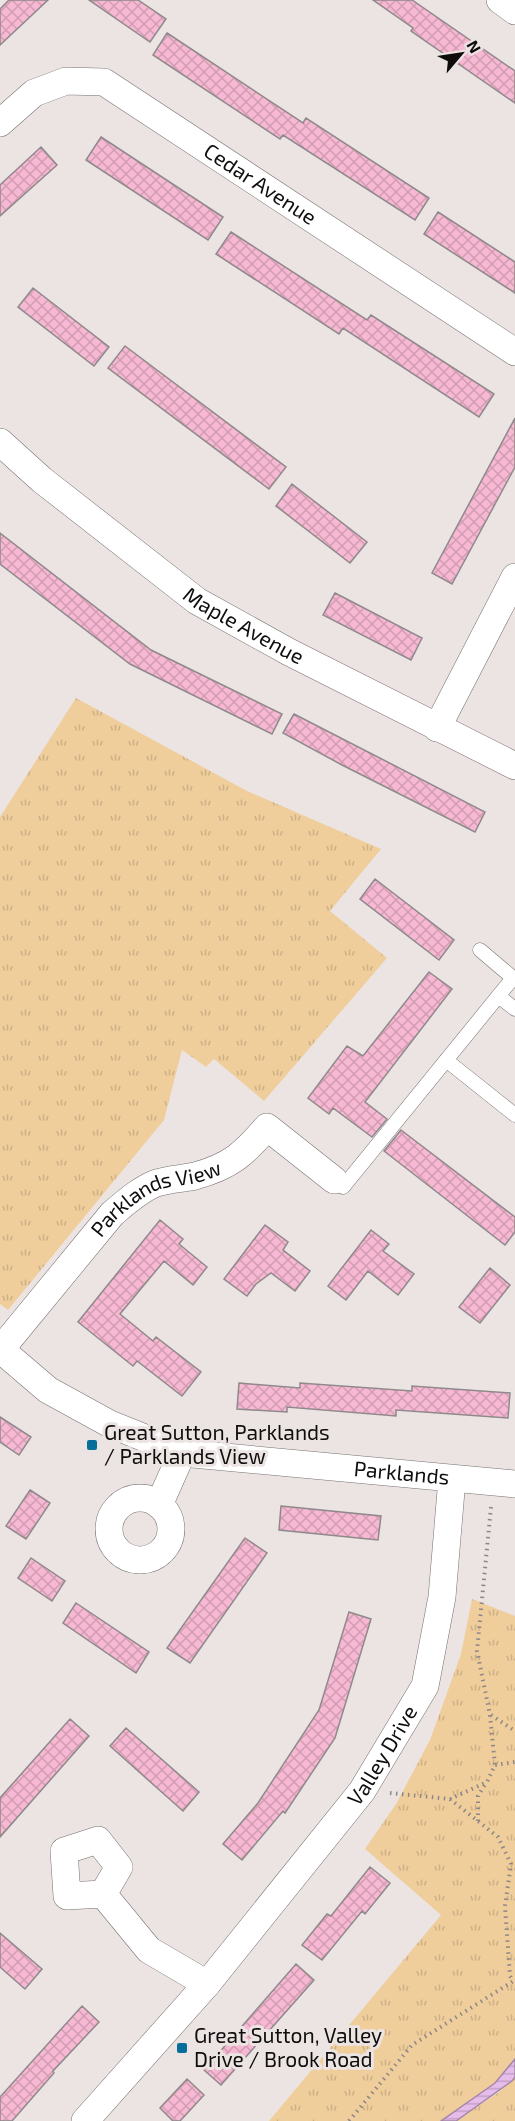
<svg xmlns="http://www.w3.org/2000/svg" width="515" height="2121" font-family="'Exo 2',sans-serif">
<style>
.grass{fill:url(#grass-tufts)}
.water{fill:url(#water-rules);stroke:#a687a8;stroke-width:1.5}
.building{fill:url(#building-cross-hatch);stroke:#8f898b;stroke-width:1.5}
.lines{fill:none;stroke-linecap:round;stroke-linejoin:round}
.lane-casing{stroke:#787171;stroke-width:15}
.street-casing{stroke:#787171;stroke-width:28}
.path{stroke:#8d8787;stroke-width:4;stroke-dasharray:1.5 4.5;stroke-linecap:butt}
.lane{stroke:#fff;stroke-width:14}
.street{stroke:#fff;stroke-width:27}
.poi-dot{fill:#076d9a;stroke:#ebe4e3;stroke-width:2}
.labels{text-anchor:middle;stroke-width:6;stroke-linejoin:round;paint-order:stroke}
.street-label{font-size:21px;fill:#0f0c0c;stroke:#ebe4e3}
.poi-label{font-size:21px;fill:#0f0c0c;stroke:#ebe4e3;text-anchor:start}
</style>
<defs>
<pattern id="grass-tufts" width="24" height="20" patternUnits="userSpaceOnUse" patternTransform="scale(1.5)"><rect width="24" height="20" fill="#f0ce9c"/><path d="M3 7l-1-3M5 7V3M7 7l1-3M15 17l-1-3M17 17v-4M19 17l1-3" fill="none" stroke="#cdb085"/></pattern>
<pattern id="water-rules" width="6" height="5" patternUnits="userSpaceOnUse" patternTransform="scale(1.5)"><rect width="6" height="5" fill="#e6bceb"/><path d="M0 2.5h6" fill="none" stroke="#c4a0c8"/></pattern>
<pattern id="building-cross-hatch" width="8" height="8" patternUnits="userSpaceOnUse" patternTransform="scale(1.5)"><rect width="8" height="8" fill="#f6b8d2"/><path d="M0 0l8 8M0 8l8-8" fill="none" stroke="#d29db3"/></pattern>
</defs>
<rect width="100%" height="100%" fill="#ebe4e3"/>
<path class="grass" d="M76,698L247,791L381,849L330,911L387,958L264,1101L214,1059L206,1067L182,1050L164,1120L8,1310L0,1304V817Z
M472,1599L515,1616V2059L495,2083L441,2121H269L441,1915L365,1849L396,1804L430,1740L461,1654Z
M515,2077V2121H456L499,2092Z"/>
<path class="water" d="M515,2059V2077L512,2081L456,2121H441L495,2083Z"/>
<path class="building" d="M9,0H48L0,45V9Z
M89,0H138L166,19L150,42Z
M373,0H412L515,71V103L411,31L413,28Z
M167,33L303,123L306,118L429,198L415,220L283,135L280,139L153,55Z
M101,137L223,217L208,240L86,160Z
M41,147L57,165L0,216V185Z
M438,212L515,262V293L424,234Z
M231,232L367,320L371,315L494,394L479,417L343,328L339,334L216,254Z
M33,288L109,347L94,366L18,307Z
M125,346L286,467L269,489L108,368Z
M515,418V467L452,584L432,573Z
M292,484L367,542L350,563L276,506Z
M0,533L151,650L282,714L272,734L130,664L0,564Z
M335,593L422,638L411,660L323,615Z
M294,714L485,812L475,832L342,765L283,733Z
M375,879L454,940L439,960L360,899Z
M429,972L452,989L365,1102L387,1119L372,1137L333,1108L329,1114L308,1098L347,1046L363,1056Z
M401,1130L515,1217V1232L505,1245L384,1151Z
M160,1220L183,1239L179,1244L207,1267L193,1285L164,1261L120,1314L153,1341L156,1337L201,1372L182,1396L137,1361L133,1366L78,1322Z
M265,1225L288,1242L283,1250L310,1271L295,1291L271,1273L256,1284L247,1296L224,1279Z
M371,1230L389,1244L383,1251L414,1274L398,1295L368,1271L346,1300L328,1286Z
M490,1268L510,1285L480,1323L459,1307Z
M239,1383L300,1388V1383L412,1391V1386L510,1393L508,1418L396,1410V1416L287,1407V1412L237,1409Z
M0,1417L31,1437L19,1455L0,1442Z
M30,1490L50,1503L26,1539L6,1526Z
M281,1506L381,1516L378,1540L279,1530Z
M245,1538L267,1553L190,1663L167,1648Z
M31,1558L65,1581L52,1601L18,1578Z
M76,1603L149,1652L136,1673L63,1623Z
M349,1612L371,1619L335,1738L285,1813L283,1811L242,1860L223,1844L258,1803L319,1710Z
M70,1719L89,1736L0,1837V1798Z
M126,1728L199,1792L183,1811L110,1746Z
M370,1867L390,1883L365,1914L362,1911L322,1960L302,1945L327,1914L331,1916Z
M0,1933L42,1969L25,1989L0,1967Z
M296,1964L314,1980L221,2085L204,2070Z
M82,2006L99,2022L53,2071L54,2073L12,2121H0V2097Z
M187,2079L204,2095L180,2121H173L160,2108Z"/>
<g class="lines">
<defs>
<path id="lane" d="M498,996L515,1009
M446,1060L515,1115
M334,1180L343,1187L513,978L480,950"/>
<g id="street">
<path d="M500,0L515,11"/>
<path id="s1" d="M0,123L34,93L66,81L104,82L515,352"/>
<path id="s2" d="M0,442L42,480L197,601L289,652L515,766"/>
<path d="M437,728L515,577"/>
<path id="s3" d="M0,1349L48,1390L110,1424L182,1453L515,1484"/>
<path id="s4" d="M1,1349L112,1214C125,1203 138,1191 154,1184C166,1179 182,1179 195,1176C231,1166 244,1154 267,1127L334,1180"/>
<circle cx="140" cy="1529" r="31"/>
<path d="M159,1505L182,1453"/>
<path d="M103,1894L119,1867L98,1840L64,1851L67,1896L103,1894L149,1950L207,1984"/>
<path id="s5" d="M85,2121L207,1984L362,1791L425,1686L442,1597L452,1479"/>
</g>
</defs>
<use href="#lane" class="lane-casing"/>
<use href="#street" class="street-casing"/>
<path class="path" d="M491,1507L477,1651L490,1715L495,1765
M491,1715L515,1731
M390,1793L450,1799L487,1782L495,1765L515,1762
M450,1799L498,1837L511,1864L505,1906L510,1976L513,1981
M478,1821V1796L486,1783
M349,2121L412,2045L515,1980"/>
<use href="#lane" class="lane"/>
<use href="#street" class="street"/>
</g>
<g class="poi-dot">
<rect x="86" y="1439" width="12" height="12" rx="3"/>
<rect x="176" y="2042" width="12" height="12" rx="3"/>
</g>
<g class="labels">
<g class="street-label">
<text dy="7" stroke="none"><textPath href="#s1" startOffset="304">Cedar Avenue</textPath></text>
<text dy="7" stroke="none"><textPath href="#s2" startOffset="306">Maple Avenue</textPath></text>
<text dy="7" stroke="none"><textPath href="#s4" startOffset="222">Parklands View</textPath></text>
<text dy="7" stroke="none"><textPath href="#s3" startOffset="432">Parklands</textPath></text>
<text dy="7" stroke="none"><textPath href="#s5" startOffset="472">Valley Drive</textPath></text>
</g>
<g class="poi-label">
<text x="104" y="1440">Great Sutton, Parklands<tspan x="104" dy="24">/ Parklands View</tspan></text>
<text x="194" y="2043">Great Sutton, Valley<tspan x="194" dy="24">Drive / Brook Road</tspan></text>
</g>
</g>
<g transform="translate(461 54) rotate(61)" stroke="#ebe4e3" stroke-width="4.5" paint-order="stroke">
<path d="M0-4.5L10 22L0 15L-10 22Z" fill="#0f0c0c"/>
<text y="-9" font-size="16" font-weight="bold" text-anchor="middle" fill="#0f0c0c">N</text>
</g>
</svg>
